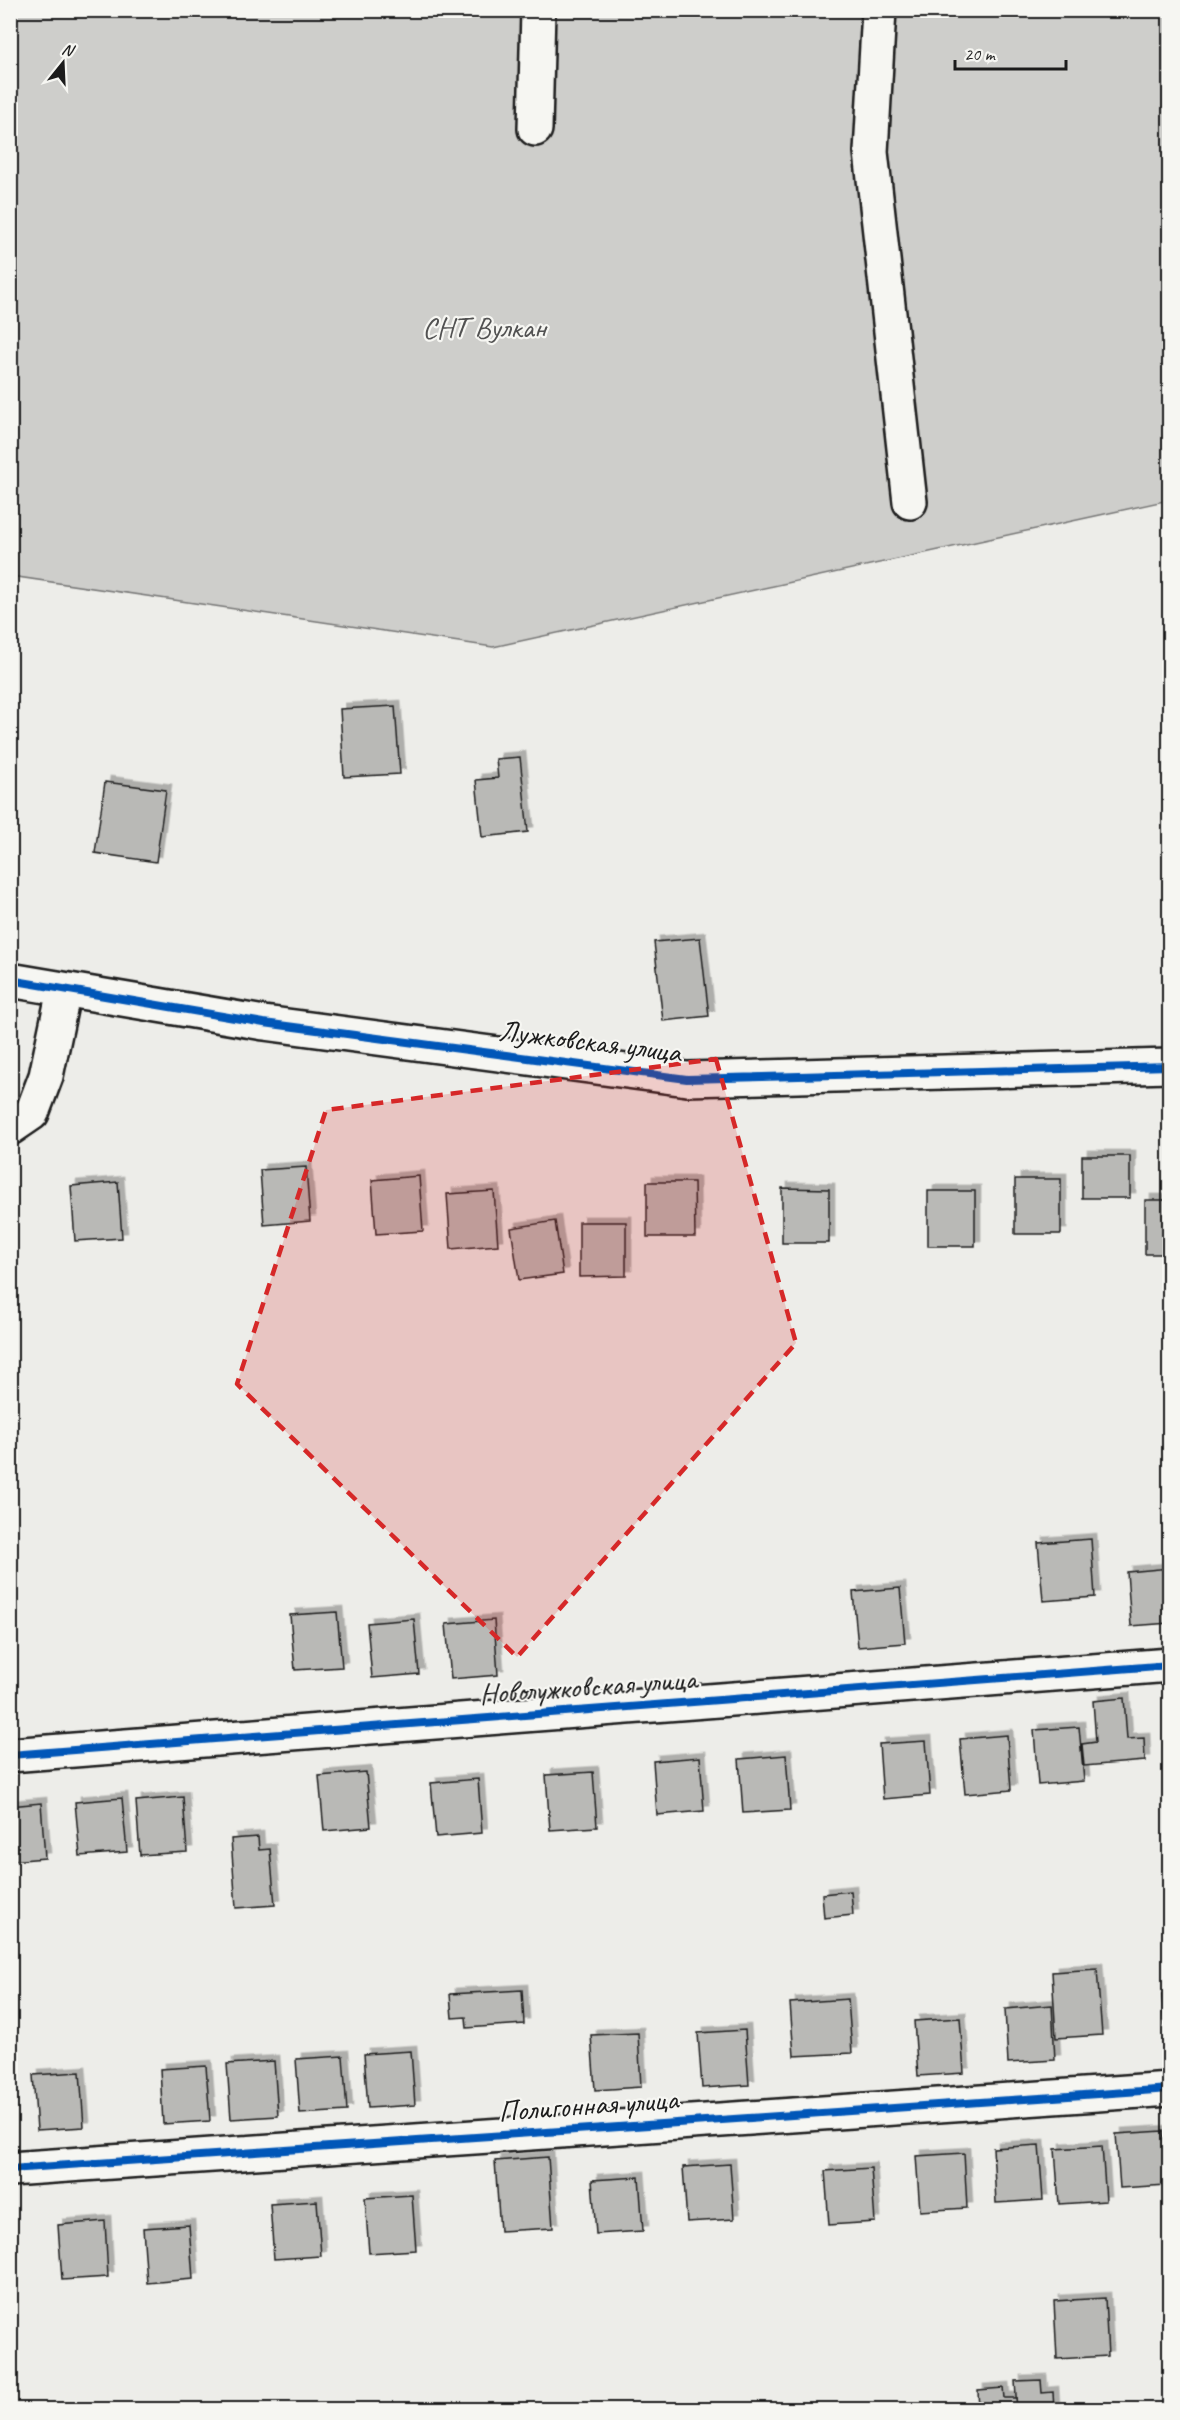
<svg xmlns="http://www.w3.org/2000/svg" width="1180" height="2420" font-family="Caveat,sans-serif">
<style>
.green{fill:#cececb;stroke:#757574;stroke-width:1.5}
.building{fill:#b9b9b6;stroke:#1c1c1c;stroke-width:1.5;filter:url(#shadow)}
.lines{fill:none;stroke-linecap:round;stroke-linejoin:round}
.minor-casing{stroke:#1c1c1c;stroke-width:38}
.minor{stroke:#f6f6f2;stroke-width:33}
.cycleway-casing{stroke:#f6f6f2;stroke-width:11}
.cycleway{stroke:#0057b8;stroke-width:8}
.marked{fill:#d62828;fill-opacity:0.2;stroke:#d62828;stroke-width:4.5;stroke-dasharray:12 8;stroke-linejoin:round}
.labels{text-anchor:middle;stroke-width:4.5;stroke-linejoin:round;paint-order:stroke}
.park-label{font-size:30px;fill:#515151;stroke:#f6f6f2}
.street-label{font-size:30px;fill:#1c1c1c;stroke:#f6f6f2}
</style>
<defs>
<filter id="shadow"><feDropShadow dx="5.5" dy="-5.5" stdDeviation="0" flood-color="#0004"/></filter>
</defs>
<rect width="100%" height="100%" fill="#edede9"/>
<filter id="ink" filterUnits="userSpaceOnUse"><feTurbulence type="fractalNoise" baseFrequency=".0167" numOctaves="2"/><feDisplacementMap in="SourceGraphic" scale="12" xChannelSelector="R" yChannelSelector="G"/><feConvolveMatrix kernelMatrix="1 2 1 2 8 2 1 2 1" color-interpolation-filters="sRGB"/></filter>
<g filter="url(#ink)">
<path class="green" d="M11,11H1169V500L493,647L11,576Z"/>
<path class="building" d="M395,706L400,774L344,777L340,709Z
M520,757L528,832L482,837L476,780L498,778L496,759Z
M105,782L166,790L156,862L95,853Z
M700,938L709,1016L663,1021L654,942Z
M1082,1156H1130V1198H1082Z
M306,1167L310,1221L264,1225L260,1170Z
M419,1176L423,1231L376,1234L372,1180Z
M1015,1179H1061V1234H1015Z
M118,1182L122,1238L75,1241L71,1186Z
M647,1182H694L695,1237H647Z
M782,1188L829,1189V1243H782Z
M494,1191L498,1245L451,1249L447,1194Z
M928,1191H975V1246H928Z
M1145,1200H1170V1254H1145Z
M555,1221L563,1274L519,1280L511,1228Z
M579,1222H626V1276L579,1277Z
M1091,1539L1095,1597L1043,1601L1038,1543Z
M1170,1568V1623L1131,1626L1127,1572Z
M900,1588L905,1643L858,1647L853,1592Z
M337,1612L342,1667L295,1670L290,1615Z
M414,1619L419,1674L372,1678L367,1623Z
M494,1620L498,1675L451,1679L446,1624Z
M1124,1698L1127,1739L1144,1738L1145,1761L1084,1766L1082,1744L1096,1742L1093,1701Z
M1079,1727L1084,1781L1038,1785L1034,1730Z
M1007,1735L1011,1790L965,1794L960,1739Z
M926,1741L930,1795L883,1799L879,1744Z
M786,1755L790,1810L743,1813L739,1759Z
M700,1757L704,1811L657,1815L653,1761Z
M366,1772L371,1827L324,1831L319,1776Z
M593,1772L597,1827L550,1830L546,1775Z
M478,1779L482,1833L436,1837L431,1783Z
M183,1797L187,1852L140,1855L136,1801Z
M122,1798L127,1852L80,1856L75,1802Z
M41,1803L45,1858L10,1861V1806Z
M258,1837L259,1850L270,1849L275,1905L236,1908L231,1839Z
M851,1891L853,1915L824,1918L822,1894Z
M1097,1969L1102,2035L1056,2038L1052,1972Z
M522,1990L524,2024L467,2028L466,2017L452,2018L450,1994Z
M1162,1995H1170V2050H1166Z
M848,1999L852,2053L794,2056L790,2003Z
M1052,2005L1055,2060L1008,2063L1005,2009Z
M960,2018L964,2073L918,2076L914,2021Z
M745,2030L749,2085L702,2088L698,2033Z
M638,2033L641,2087L595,2090L591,2035Z
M411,2051L415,2105L368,2108L364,2054Z
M343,2056L347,2111L300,2114L296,2059Z
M274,2061L278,2116L231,2119L227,2064Z
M206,2066L210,2121L163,2124L160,2069Z
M80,2072L84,2127L37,2130L33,2075Z
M1163,2131L1167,2185L1120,2188L1116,2134Z
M1039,2145L1043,2200L996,2203L993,2148Z
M1102,2146L1106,2201L1059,2204L1055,2149Z
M964,2153L967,2208L920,2211L916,2156Z
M548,2157L553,2228L500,2231L495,2161Z
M730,2164L734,2219L687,2222L683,2167Z
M871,2168L875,2222L829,2225L825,2171Z
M639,2177L643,2231L596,2234L592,2180Z
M412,2195L416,2250L369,2253L365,2198Z
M317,2201L321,2256L274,2259L270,2204Z
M105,2221L108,2277L62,2280L58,2225Z
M189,2225L193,2279L147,2283L143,2228Z
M1105,2298L1108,2356L1057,2359L1054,2301Z
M1041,2380L1042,2393L1053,2392L1054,2410H1017L1015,2381Z
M1003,2388L1004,2398H1016L1017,2410H979L978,2390Z"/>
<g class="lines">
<defs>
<path id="minor" d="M879,10L871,152L910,502
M535,129L538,10
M10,980L264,1023L687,1079L1170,1066
M10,1128L32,1113L46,1076L64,990
M10,1755L1170,1665
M10,2169L1170,2089"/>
</defs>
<use href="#minor" class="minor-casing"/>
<use href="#minor" class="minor"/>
<defs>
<path id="cycleway" d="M10,980L264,1023L687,1079L1170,1066
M10,1755L1170,1665
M10,2169L1170,2089"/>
</defs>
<use href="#cycleway" class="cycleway-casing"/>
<use href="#cycleway" class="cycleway"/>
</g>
</g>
<path class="marked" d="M716,1059L796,1343L517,1657L237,1384L326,1110Z"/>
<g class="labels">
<g class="park-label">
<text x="484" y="337">СНТ Вулкан</text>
</g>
<g class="street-label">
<text transform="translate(590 1041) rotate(7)" y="10">Лужковская улица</text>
<text transform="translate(588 1686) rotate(-4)" y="10">Новолужковская улица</text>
<text transform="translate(588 2105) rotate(-4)" y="10">Полигонная улица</text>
</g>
</g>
<rect width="1180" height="2420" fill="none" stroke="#f6f6f2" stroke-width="36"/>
<rect x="18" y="18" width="1144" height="2384" fill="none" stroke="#1c1c1c" stroke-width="2" filter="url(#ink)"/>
<g transform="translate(63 63) rotate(18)" stroke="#f6f6f2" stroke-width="4.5" paint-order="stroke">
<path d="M0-4.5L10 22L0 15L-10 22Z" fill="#1c1c1c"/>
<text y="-9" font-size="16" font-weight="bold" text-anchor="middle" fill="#1c1c1c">N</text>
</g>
<path d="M955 60v9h111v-9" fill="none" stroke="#1c1c1c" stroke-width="3"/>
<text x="964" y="60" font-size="18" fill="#1c1c1c" stroke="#f6f6f2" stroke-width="4.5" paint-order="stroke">20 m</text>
</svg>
